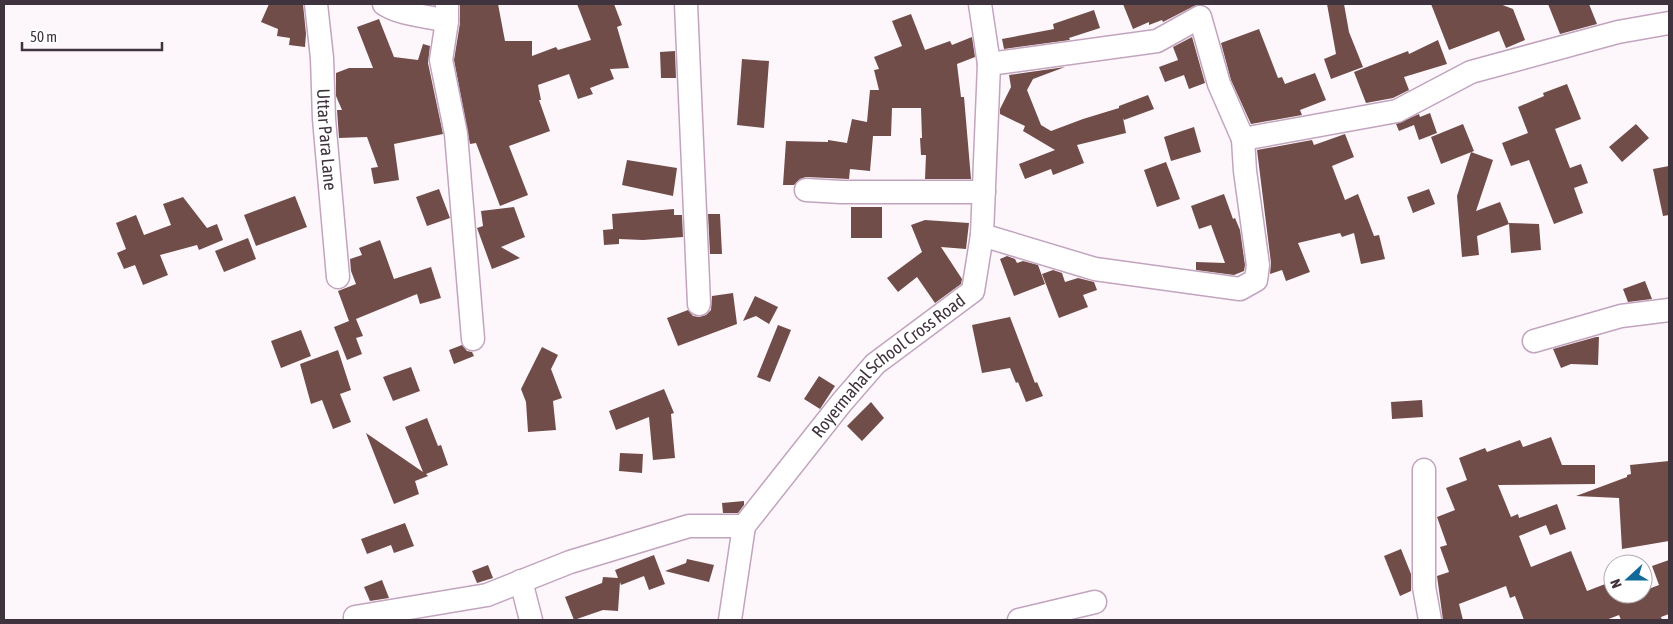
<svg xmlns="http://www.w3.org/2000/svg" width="1673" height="624" font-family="'Asap Condensed',sans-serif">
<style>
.building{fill:#714d4a}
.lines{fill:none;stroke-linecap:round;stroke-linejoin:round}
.minor-casing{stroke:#c2a4be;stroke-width:25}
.minor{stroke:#fff;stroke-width:22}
.labels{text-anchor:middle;stroke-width:5;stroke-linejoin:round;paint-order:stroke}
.street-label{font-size:18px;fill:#3f333e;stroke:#fff}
</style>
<rect width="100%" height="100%" fill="#fdf7fc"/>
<path class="building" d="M269,4H303L306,34L305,47L289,45L290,38L277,36L278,29L261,22Z
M460,4H498L505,41H532V56L556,47L558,50L591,40L577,4H614L622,25L617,27L629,68L610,69L614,79L590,88L593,94L578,99L569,74L538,85L541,100H539L550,131L509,146L528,195L500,206L476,143L470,144L454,60L460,23Z
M1123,4H1200L1194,6L1163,22L1162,20L1149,25V22L1133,29Z
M1327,4H1344L1349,32L1363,67L1331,79L1324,59L1336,54Z
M1431,4H1500L1513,9L1525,40L1506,48L1499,31L1449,50Z
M1548,4H1589L1597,24L1560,34Z
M1094,10L1100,28L1069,38L1070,40L1004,49L1002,39L1054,29L1053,24Z
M911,14L925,50L950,41L952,45L972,37L975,57L957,64L961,97H964L971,179H925L926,155H921L920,138H922L921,108H892L891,136H873L870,171L850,169L849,179L806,177L800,179L794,185H783L786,141L828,142V140L847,143L852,119L867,122L870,90H879L874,70L879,69L874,57L902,46L892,21Z
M379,19L394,57L418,60L423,44L430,46L428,63L443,134L394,144L399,180L374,184L371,168L378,167L367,137L339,138L337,110H342L336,96V73L349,68H373L357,27Z
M1259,29L1278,78L1282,77L1285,84L1315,73L1326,100L1300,110L1302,115L1251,124L1231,80L1221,43Z
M1192,37L1205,83L1189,89L1184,75L1165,82L1159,67L1178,60L1173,47Z
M1438,40L1447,64L1404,77L1409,90L1393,98L1366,103L1354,72L1408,51L1409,54Z
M675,51L676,78H661L660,52Z
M742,59L769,61L764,128L737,125Z
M1065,67L1033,79L1027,90L1041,125L1051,131L1083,119L1119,108V106L1148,95L1154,109L1124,120L1123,118L1126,133L1077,145L1084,163L1053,175L1051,169L1025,179L1019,164L1055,150L1023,131L1025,126L1000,114V109L1011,87L1009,75Z
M1567,84L1581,119L1555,129L1570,168L1581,164L1588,183L1574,188L1583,213L1554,224L1529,160L1511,166L1502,143L1528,133L1518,107L1544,96L1543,93Z
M1430,113L1437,133L1419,140L1414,125L1399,131L1396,124L1419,114L1420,117Z
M1463,124L1474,151L1441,164L1431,137Z
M1636,124L1649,138L1622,162L1609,147Z
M1194,127L1201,152L1171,161L1164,137Z
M1345,134L1354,157L1332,166L1345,200L1358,194L1374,236L1379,235L1385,259L1361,264L1354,233L1342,237L1340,233L1298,243L1310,272L1286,281L1282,270L1270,274L1271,263L1257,150L1312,140L1314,145Z
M1471,152L1493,160L1476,211L1500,202L1509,224L1477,236L1479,255L1462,257L1457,196Z
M627,160L677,168L673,196L622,185Z
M1166,162L1180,199L1157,207L1144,170Z
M1669,166V215L1663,216L1653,169Z
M439,189L450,218L427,226L416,197Z
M1429,189L1435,204L1413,213L1407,197Z
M1224,194L1233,219L1235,218L1240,230L1245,265L1244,271L1234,275L1196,270V262L1225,263L1211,225L1199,229L1191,206Z
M295,196L307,227L256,246L244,215Z
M183,197L207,228L217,224L223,240L199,250L197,245L160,255L168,275L143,285L135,265L124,269L117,253L126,249L116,223L136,215L144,235L171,225L163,204Z
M514,207L525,237L501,247L520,258L492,269L477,228L483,226L481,211Z
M851,207H882V238H851Z
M674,209V215H682L683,237L643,240L619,239V244L604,245L603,230L613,229L612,214Z
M708,214H720L722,254H710Z
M925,220L969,223L966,249L941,247L962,279L961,284L935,303L917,277L898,292L887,278L922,252L911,225Z
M1509,223L1539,224L1541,250L1511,253Z
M248,238L256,259L224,272L215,251Z
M380,240L394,279L431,267L441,298L420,304L417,294L356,319L363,336L356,338L362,354L347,360L334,327L349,321L338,291L356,284L351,271L350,259L362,255L359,248Z
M1007,256L1015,259L1017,263L1023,261L1038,265L1045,284L1014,296L1000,259Z
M1053,270L1062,273L1065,282L1078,278L1094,282L1097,290L1083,295L1088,307L1059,318L1042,274Z
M1645,281L1652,299L1628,302L1623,289Z
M733,293L737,324L678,346L667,318L688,310L693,316L699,317L706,315L711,310L712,296Z
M755,296L778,307L769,324L756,316L743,321Z
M1010,317L1035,383L1037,382L1043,396L1026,402L1018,382L1016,383L1010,368L982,373L972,325Z
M778,325L791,330L770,382L757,377Z
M301,330L311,356L281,368L271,341Z
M1596,337H1599L1598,365L1571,364L1561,368L1553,349Z
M462,345L467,351L472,352L474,356L454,364L449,350Z
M542,347L558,355L551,369L562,398L553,401L556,430L528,432L526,402L521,389Z
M338,350L351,390L340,394L351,422L333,429L322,400L311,404L300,364Z
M411,367L420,391L393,401L383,377Z
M819,376L835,386L820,409L804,399Z
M664,389L674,413L671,414L675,458L653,460L649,417L616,430L609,411Z
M1422,400L1423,417L1392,419L1391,402Z
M871,402L884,418L862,441L847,426Z
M427,418L438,446L441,445L448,465L426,474L428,476L415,481L419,494L394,504L366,433L423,472L405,427Z
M1551,437L1562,465H1595V484L1498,485L1511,517L1518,514L1519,518L1557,504L1566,529L1550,535L1546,525L1519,536L1531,567L1571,551L1587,591L1613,581V594H1643V591L1659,585L1652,566L1669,560V614L1661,617L1662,620H1621L1619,615L1606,620H1524L1515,596L1510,598L1506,586L1459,604L1463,620H1443L1437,576L1449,572L1440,547L1447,545L1437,517L1455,510L1446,488L1467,480L1459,458L1485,448L1487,452L1520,440L1523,447Z
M620,453L643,454L642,473L619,471Z
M1669,461V541L1622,549L1619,498L1576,496L1627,477V475L1631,474L1630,465Z
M744,501V505L738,513H723L722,503Z
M405,523L414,546L394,553L391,545L367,554L361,539Z
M1401,549L1411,574V591L1400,596L1384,556Z
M654,555L665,584L649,590L644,576L621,585L620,582L618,611L603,610L574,620L565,597L602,583L603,577L618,578L615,570Z
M687,559L714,565L709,582L665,571L686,563Z
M488,565L493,578L477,583L472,571Z
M382,580L389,598L370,601L364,587Z"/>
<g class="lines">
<defs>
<g id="minor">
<path id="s1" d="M316,4L322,58L324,119L338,277"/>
<path d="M384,4C401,15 427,16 447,21V4"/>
<path d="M686,4L699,304"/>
<path d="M447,21L441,60L456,134L473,339"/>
<path d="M989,64L1157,41L1200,17L1219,84L1243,139L1397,111L1471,72L1618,32L1669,23"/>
<path d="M806,190L841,192H984"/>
<path d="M982,235L1095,269L1240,289L1256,280L1258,265L1245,171L1243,139"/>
<path d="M1534,341L1621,316L1669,310"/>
<path d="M1424,470V587L1430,620"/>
<path d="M521,581L531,620"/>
<path d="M355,617L487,595L570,562L689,526H744"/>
<path id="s2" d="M730,620L744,526L842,402L875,364L973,291L982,235L989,64L980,4"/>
<path d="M1019,620L1095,602"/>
</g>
</defs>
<use href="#minor" class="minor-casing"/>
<use href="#minor" class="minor"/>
</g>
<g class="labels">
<g class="street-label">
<text dy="6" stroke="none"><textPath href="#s1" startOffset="136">Uttar Para Lane</textPath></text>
<text dy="6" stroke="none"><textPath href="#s2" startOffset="312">Royermahal School Cross Road</textPath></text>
</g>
</g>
<rect width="1673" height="624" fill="none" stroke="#3f333e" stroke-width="10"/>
<g transform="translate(1628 579) rotate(249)"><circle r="24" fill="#ffffff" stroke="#b2adb2"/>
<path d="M0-4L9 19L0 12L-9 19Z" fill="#0f6999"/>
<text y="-8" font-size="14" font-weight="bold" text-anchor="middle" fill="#3f333e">N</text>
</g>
<path d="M22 42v8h140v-8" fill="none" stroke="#3f333e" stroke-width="2.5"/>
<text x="30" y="42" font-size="15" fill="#3f333e" stroke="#ffffff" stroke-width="4" paint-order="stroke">50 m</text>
</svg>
